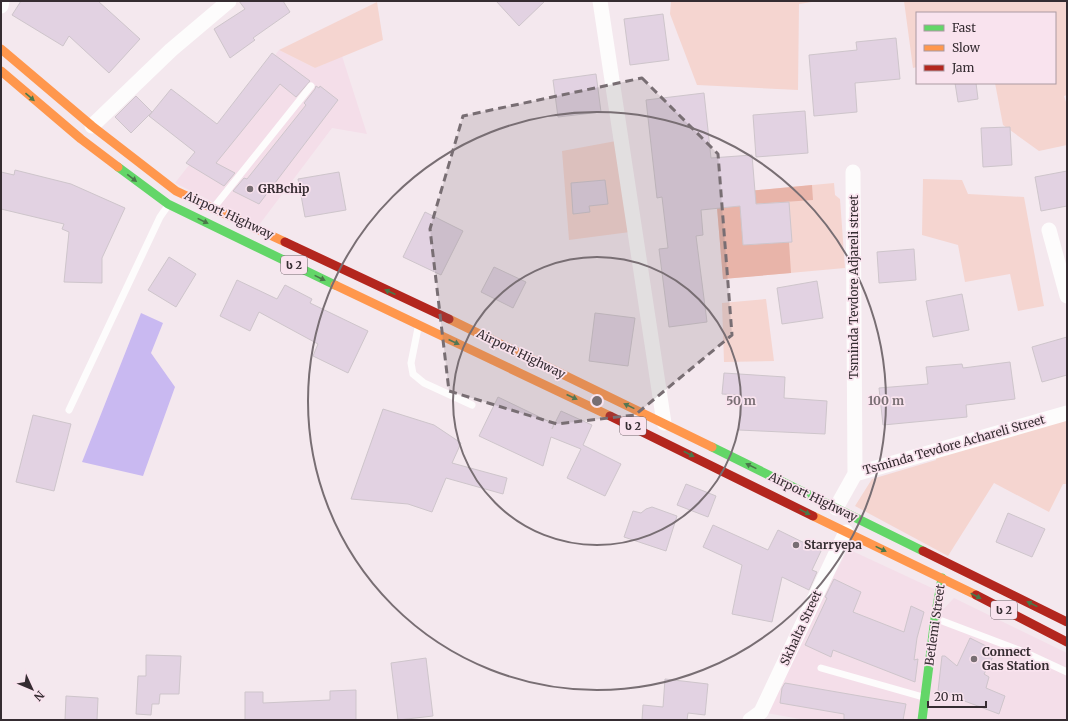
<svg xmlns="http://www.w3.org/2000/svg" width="1068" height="721" font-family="Merriweather,'Noto Sans Georgian',serif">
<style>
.built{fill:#f4dee9}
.green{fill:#f5d5d0}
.forest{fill:#e8b4a9}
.water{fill:#c9b9f1}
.building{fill:#e2d2e2;stroke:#cec5cb}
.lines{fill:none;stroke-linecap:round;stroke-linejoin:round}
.lane{stroke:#fdfcfc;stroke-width:7}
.street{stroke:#fdfcfc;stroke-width:15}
.fast{stroke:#63d668;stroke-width:9}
.slow{stroke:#ff974d;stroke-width:9}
.jam{stroke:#b3261e;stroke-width:9}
.oneway{fill:#4a784a}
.marked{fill:#786e73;fill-opacity:0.2;stroke:#786e73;stroke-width:3;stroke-dasharray:8 5;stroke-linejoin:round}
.ring{fill:none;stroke:#786e73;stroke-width:2}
.poi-dot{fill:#786e73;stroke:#f9e3ee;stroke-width:1.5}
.labels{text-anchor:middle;stroke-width:3.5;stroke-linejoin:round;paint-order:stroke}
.shield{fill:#f9e3ee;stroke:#70636a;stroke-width:1}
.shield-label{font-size:11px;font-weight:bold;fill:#352c31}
.poi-label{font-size:12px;font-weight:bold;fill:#352c31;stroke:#f9e3ee;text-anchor:start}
.street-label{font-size:12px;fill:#352c31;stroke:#f9e3ee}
.centre{fill:#786e73;stroke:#f9e3ee;stroke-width:2}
.ring-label{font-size:12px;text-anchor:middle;font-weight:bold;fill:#786e73;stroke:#f9e3ee;stroke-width:3.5;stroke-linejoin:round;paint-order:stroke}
</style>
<rect width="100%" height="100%" fill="#f4e8ee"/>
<path class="built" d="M279,50L315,68L342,56L367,134L332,128L259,225L175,183Z
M848,549L934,589L935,618L954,598L1067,653V720H806L761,712Z"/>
<path class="green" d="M671,1H818L799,4L798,90L697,85L670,14Z
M904,1H1067V95L1064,96L1067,105V145L1039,151L1003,125L995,83H1055V13H917V67L913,68Z
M377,2L383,40L315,68L279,50Z
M616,141L630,232L569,240L562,151Z
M923,179L962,180L968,194L1024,197L1044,306L1018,311L1010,274L965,282L958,245L922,235Z
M834,183L835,195L840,199L845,268L723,279L716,194Z
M766,299L774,361L724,362L722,303Z
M1067,413V484H1063L1049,512L994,483L948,556L855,506L872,479L936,460L937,450Z"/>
<path class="forest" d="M812,185L813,200L740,205L743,245L789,242L791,273L723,279L717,208L738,206L737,192Z"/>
<path class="water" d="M141,313L163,323L151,353L175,387L143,476L82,462Z"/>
<path class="building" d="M21,1H98L140,39L109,73L69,36L63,46L12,15Z
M239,1H283L290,12L253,38L255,40L230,58L214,29L245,9Z
M496,1H545L519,26Z
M663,14L669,60L630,65L624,19Z
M896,38L900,79L855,83L857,112L814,116L809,55L857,50L856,42Z
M272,53L310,81L296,97L280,84L216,163L235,173L224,186L186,163L195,152L149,116L171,89L217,124Z
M596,74L601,112L558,117L553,80Z
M955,83H976L978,99L958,102Z
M316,86L319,88L320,86L338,100L259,204L233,191L244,178L247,179L306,105L304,103L315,89Z
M704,93L711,158L752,155L756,204L789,202L792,242L743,245L740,206L701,210L703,235L696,236L707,322L669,327L659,249L668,248L662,197L657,198L646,100Z
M136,96L152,112L131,133L115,117Z
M805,111L808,153L756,157L753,115Z
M1010,127L1012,165L983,167L981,128Z
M15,170L71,184L125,208L102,258V283L64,282L69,232L62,229L64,224L1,209V172L14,175Z
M1067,171V206L1041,211L1035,177Z
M339,172L346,210L305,217L298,179Z
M605,180L608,204L589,206L590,212L573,214L571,183Z
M425,212L463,231L441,275L403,257Z
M914,249L916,280L879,283L877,252Z
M169,257L196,274L176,307L148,290Z
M494,267L526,282L513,308L481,292Z
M237,280L277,299L285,285L312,299L310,303L368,331L348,373L313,356L318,344L259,312L250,331L220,316Z
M817,281L823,318L782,324L777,288Z
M962,294L969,330L933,337L926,301Z
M595,313L635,318L628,366L589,361Z
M1067,337V375L1042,382L1032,347Z
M1010,362L1015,399L966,405L967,417L883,425L879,388L928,384L926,367L962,364L963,368Z
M724,373L785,377L784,398L827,401L825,434L739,430L741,395L722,394Z
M498,397L554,424L552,429L561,411L592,425L583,445L621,464L605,496L567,478L581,449L551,437L543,466L479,436Z
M383,409L434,425L461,443L452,463L507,478L503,494L446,478L432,512L408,504L351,499Z
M33,415L71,424L54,491L16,482Z
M686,484L716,496L708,517L677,505Z
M652,507L677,516L666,551L624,537L633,511L641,513L646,509Z
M1008,513L1045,529L1032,557L996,542Z
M713,525L768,550L778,530L821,551L812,570L817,572L809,590L782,577L772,622L732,614L742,565L703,547Z
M834,579L861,592L853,612L904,632L911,606L924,612L917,638L914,660L918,659L915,682L833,650L831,657L805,645L827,598L825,597Z
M970,638L996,651L984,674L989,677L986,688L1005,696L999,714L938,691L942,656H945L957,666Z
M146,655L181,656L179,694H160L159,704H152L151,715L136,714L138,676H146Z
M426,658L433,716L398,720L391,663Z
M665,679L708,684L705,715L688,713L687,720H642L643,705L663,707Z
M785,683L906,704L903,720H844V714L780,703L782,688Z
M356,690V720H245V692H263V703L330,700V691Z
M66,696L98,698L97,720H65Z"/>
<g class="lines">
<path class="lane" d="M215,206L311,86
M418,328L411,363L413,374L424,383L472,405
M69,410L160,217L167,207
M937,619L1024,652L1067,672
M821,668L923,697"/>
<path class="street" d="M600,1L664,423
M1,6L2,1
M92,126L171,50L229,1
M1049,230L1067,296
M855,474L1067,413
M836,508L855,474L853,172
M750,720L761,712L846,532"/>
<path class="fast" d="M118,167L168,204L335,285
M712,447L923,551
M922,720L935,618L942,578"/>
<path class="slow" d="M1,49L92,126L176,191L285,242
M1,71L81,139L118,167
M335,285L610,416
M449,319L712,447
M813,516L976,595"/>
<path class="jam" d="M285,242L449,319
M610,416L813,516
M923,551L1067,622
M976,595L1067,642"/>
</g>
<defs><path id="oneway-solid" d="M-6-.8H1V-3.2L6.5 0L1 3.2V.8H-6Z"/></defs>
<g class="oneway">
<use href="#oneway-solid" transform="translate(30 97) rotate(41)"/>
<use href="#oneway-solid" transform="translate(132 178) rotate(37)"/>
<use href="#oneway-solid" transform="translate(203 221) rotate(26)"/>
<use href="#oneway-solid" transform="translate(320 278) rotate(26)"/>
<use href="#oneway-solid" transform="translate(390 292) rotate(-155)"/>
<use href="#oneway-solid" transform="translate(454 342) rotate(25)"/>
<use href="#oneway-solid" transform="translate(572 397) rotate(25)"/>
<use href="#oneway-solid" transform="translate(629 406) rotate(-154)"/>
<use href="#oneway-solid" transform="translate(689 454) rotate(27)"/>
<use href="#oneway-solid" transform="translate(751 466) rotate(-154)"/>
<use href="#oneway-solid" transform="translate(805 512) rotate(27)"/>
<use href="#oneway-solid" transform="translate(881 549) rotate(26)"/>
<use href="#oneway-solid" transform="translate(976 596) rotate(27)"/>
<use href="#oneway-solid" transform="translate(1032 604) rotate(-154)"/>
</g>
<path class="marked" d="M642,78L718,154L732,335L635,415L557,424L449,391L430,229L463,116Z"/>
<g class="ring">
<circle cx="597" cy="401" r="144"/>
<circle cx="597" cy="401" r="289"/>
</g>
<g class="poi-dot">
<circle cx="250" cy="189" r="4"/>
<circle cx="796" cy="545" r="4"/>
<circle cx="974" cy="659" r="4"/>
</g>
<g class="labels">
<g class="shield">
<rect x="281" y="256" width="26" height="18" rx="3"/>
<rect x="620" y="417" width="26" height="18" rx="3"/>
<rect x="991" y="601" width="26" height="18" rx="3"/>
</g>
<g class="shield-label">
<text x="294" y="269">ს 2</text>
<text x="633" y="430">ს 2</text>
<text x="1004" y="614">ს 2</text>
</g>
<g class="poi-label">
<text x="258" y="193">GRBchip</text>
<text x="804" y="549">Starryepa</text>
<text x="982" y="656">Connect<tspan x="982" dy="14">Gas Station</tspan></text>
</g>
<g class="street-label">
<text transform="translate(229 215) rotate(25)" y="4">Airport Highway</text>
<text transform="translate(854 287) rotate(-90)" y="4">Tsminda Tevdore Adjareli street</text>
<text transform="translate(521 354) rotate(26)" y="4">Airport Highway</text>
<text transform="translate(954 445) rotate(-16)" y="4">Tsminda Tevdore Achareli Street</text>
<text transform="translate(813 497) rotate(26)" y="4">Airport Highway</text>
<text transform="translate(935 625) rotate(-82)" y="4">Betlemi Street</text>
<text transform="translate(801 628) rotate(-65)" y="4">Skhalta Street</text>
</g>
</g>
<circle cx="597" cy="401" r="6" class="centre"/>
<g class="ring-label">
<text x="741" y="405">50 m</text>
<text x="886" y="405">100 m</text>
</g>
<rect width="1068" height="721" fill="none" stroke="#352c31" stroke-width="4"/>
<rect x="916" y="12" width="140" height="72" fill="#f9e3ee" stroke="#ab9aa2"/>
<rect x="924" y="25" width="20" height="6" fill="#63d668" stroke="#ab9aa2"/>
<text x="952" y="32" font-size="12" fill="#352c31">Fast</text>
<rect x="924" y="45" width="20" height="6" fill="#ff974d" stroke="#ab9aa2"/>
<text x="952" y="52" font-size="12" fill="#352c31">Slow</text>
<rect x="924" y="65" width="20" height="6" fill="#b3261e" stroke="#ab9aa2"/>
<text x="952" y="72" font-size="12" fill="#352c31">Jam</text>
<g transform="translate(32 689) rotate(134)" stroke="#f9e3ee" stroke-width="3" paint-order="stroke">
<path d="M0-3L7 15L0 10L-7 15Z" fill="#352c31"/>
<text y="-6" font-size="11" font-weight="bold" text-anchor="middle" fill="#352c31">N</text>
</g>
<path d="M928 701v6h58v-6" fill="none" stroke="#352c31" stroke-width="2"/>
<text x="934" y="701" font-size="12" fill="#352c31" stroke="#f9e3ee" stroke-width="3" paint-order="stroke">20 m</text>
</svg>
